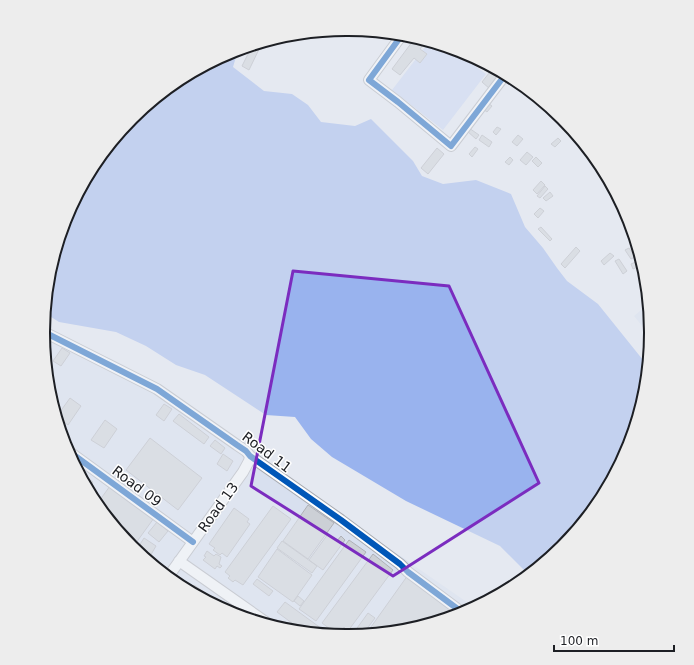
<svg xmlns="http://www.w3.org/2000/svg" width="694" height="665" font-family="'DejaVu Sans',sans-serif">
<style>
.built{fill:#d8e0ef}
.green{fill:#c7d5f3}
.water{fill:#99b3ee}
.building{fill:#ccd0d6;stroke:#afb1b7}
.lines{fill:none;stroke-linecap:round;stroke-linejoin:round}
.minor-casing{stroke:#a7aab0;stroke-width:12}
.minor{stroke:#fbfcfd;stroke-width:10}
.cycleway-casing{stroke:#fff;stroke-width:8}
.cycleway{stroke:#0057b8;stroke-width:6}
.marked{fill:none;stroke:#7b2cbf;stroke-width:3;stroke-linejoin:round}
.labels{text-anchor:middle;stroke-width:3;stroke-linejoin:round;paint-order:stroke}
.street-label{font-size:14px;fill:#1d1f24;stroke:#fff}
.rim{fill:none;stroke:#1d1f24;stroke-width:2}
</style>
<rect width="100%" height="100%" fill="#e5e9f1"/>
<path class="built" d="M648,304L650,333V336L634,316Z
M44,328L124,365L474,607L463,613L406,630L347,636L288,630L231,613L178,585L132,547L95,501L67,448L49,391Z"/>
<path class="green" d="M429,42L452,49L486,74L443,130L392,90Z"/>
<path class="water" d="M238,50L233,67L264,91L292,94L308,105L321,122L355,126L371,119L413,161L422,176L443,184L476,180L511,194L525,227L543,248L557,268L567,281L598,304L647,365L645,392L627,449L599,501L561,547L528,574L500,546L406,501L332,457L311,439L295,417L266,415L205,375L176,365L146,346L116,332L59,322L48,315L46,311L49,273L67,216L95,164L133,118L179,80L214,61L221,63L223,56Z"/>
<path class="building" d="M415,38L426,41L420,49L427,54L420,63L414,58L400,75L392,69Z
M262,43L249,70L242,66L252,46Z
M493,68L503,73L490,89L482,82Z
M488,103L492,106L487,112L483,109Z
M497,127L501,129L496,135L493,132Z
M469,128L479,135L476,139L467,131Z
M482,135L492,142L489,147L479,140Z
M518,135L523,139L517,146L512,142Z
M558,138L561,141L555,147L551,144Z
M475,147L478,149L472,157L469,154Z
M437,148L444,154L428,174L421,168Z
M527,152L533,157L526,165L520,160Z
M510,157L513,160L509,165L505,162Z
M536,157L542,163L538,167L532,161Z
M541,181L545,185L537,194L533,190Z
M545,186L548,189L540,198L537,196Z
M550,192L553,196L546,201L543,198Z
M540,208L544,211L538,218L534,214Z
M541,227L552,239L550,241L538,229Z
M576,247L580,251L565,268L561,264Z
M629,248L635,257L631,259L625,250Z
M610,253L614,256L604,265L601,261Z
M619,259L627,271L623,274L615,261Z
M638,261L640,266L633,269L631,264Z
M62,348L70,353L61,366L53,361Z
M70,398L81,406L68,425L57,416Z
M164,404L172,409L164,421L156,415Z
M179,414L209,437L204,444L173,421Z
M105,420L117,429L104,448L91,440Z
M150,438L202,478L178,510L126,470Z
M215,440L225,448L221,454L210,446Z
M223,454L233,461L227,471L217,464Z
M79,471L93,482L88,489Z
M110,486L154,518L133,547L97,504Z
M308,505L334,523L308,559L283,541Z
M273,506L291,519L243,585L235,580L233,582L228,578L230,576L225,572Z
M234,508L249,519L247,522L250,524L227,557L222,553L220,555L213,550L215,548L209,544Z
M157,522L168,531L159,542L148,533Z
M328,534L337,541L341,536L345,540L323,570L309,560Z
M144,538L156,546L149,558L137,549Z
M349,540L366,552L316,621L299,609Z
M282,541L317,566L312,573L277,548Z
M277,549L312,575L293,602L258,577Z
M207,551L214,556L216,554L221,557L219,564L222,566L220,568L217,566L215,569L203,560L206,557L204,556Z
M373,554L393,570L348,631L344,627L338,635L322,623Z
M408,575L456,609L451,617L406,630L366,634Z
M257,579L273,591L269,596L253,584Z
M194,585L231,611L230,612L190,591Z
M298,596L304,601L300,606L294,601Z
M285,602L329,634L304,632L277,612Z
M222,603L227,607L225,610L219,606Z
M368,613L375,618L363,634L352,635Z"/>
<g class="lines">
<defs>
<path id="minor" d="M393,33L399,39L369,80L398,102L451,146L505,75
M44,332L157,389L237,445L246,451L250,456L341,520L400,564L408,572L463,613
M67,450L193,542
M179,561L270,625
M168,577L243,472L249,461L250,456"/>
</defs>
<use href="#minor" class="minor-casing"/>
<use href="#minor" class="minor"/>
<defs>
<path id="cycleway" d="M393,33L399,39L369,80L398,102L451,146L505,75
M44,332L157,389L237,445L246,451L250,456L341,520L400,564L408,572L463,613
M67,450L193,542"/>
</defs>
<use href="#cycleway" class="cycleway-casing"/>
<use href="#cycleway" class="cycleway"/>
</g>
<path d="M0 0H694V665H0ZM293,271L449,286L539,483L393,576L251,486Z" fill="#e5e9f1" fill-opacity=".55" fill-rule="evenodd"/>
<path class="marked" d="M293,271L449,286L539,483L393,576L251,486Z"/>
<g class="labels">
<g class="street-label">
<text transform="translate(267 452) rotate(37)" y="5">Road 11</text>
<text transform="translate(137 486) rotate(37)" y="5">Road 09</text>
<text transform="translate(218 507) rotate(-54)" y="5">Road 13</text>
</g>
</g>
<path d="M0 0H694V665H0ZM346 36H348A296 296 0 0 1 644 332V333A296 296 0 0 1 348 629H346A296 296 0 0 1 50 333V332A296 296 0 0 1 346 36Z" fill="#ededed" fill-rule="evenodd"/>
<path class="rim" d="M346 36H348A296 296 0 0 1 644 332V333A296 296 0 0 1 348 629H346A296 296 0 0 1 50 333V332A296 296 0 0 1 346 36Z"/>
<path d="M554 645v6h120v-6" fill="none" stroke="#1d1f24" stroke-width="2"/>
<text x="560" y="645" font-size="12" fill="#1d1f24" stroke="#ffffff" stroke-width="3" paint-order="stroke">100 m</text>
</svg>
